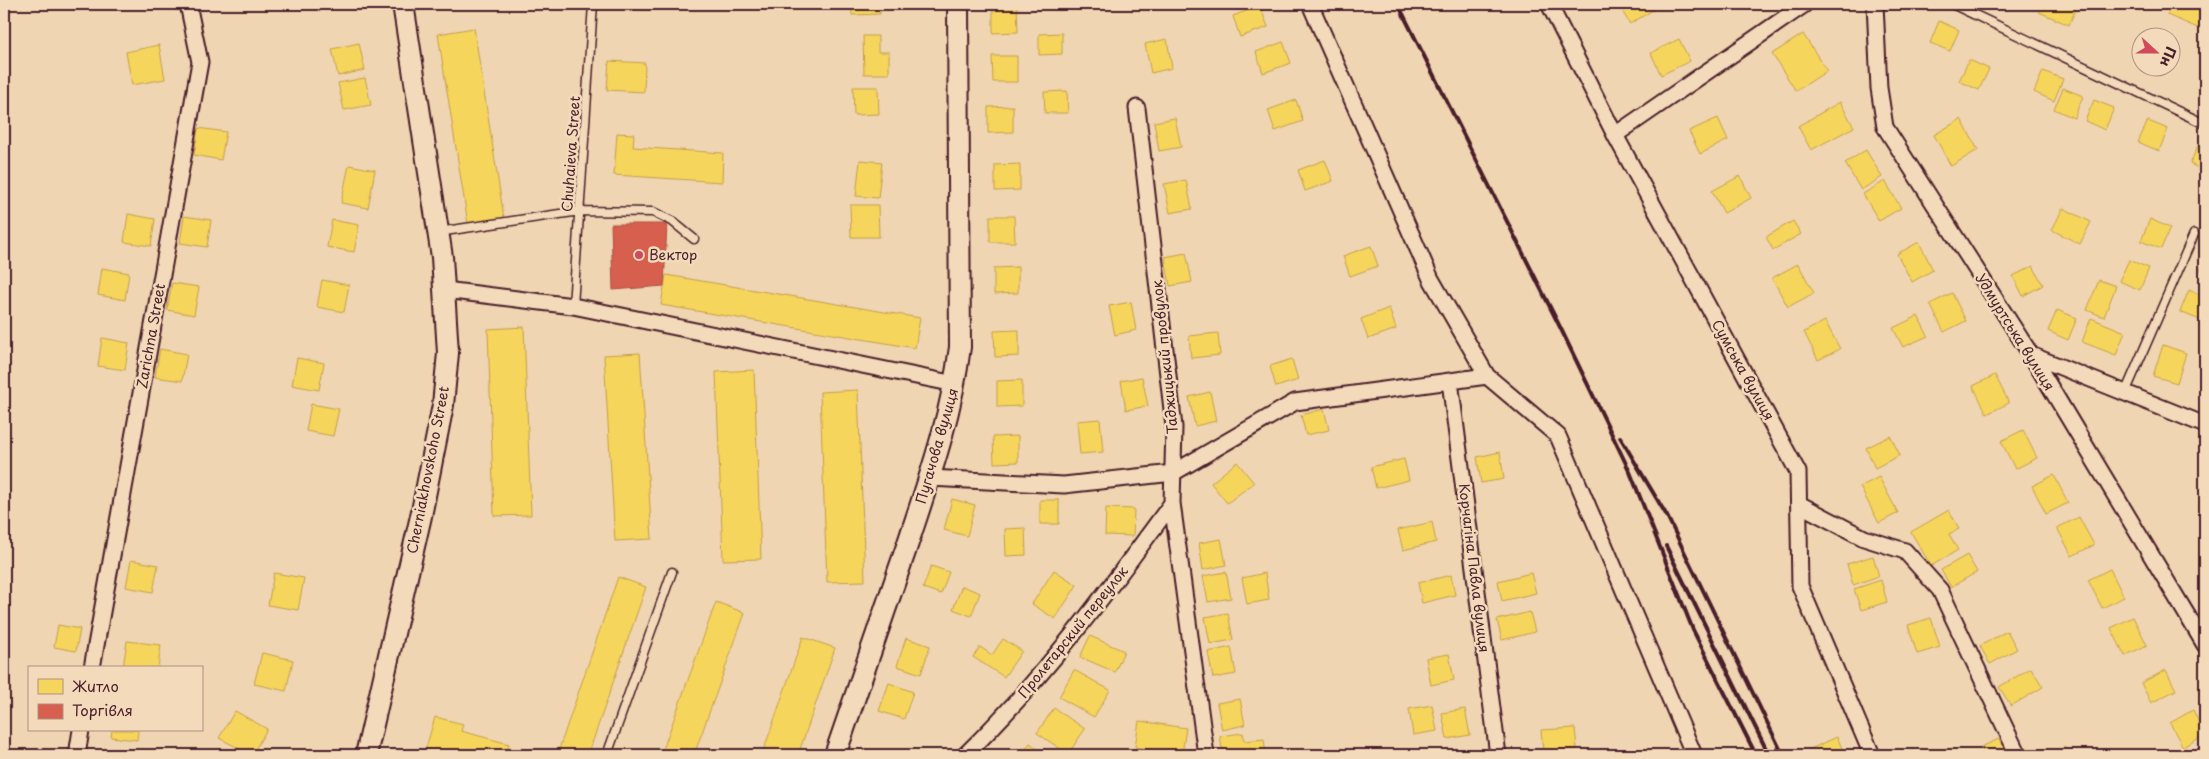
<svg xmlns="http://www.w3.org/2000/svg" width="2209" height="759" font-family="'Playpen Sans',sans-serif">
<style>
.homes{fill:#f6d55c;stroke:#c29e4d}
.shops{fill:#d6604d;stroke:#ac4c43}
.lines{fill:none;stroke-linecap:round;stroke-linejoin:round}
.service-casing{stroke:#4a1f2b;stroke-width:11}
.minor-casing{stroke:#4a1f2b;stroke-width:19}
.tertiary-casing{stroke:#4a1f2b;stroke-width:24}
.service{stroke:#f2daba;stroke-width:8}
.minor{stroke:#f2daba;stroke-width:15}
.tertiary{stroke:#f2daba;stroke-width:20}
.rail{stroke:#4a1f2b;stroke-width:4}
.poi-dot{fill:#d1495b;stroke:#f2daba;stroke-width:2}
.labels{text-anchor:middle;stroke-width:5;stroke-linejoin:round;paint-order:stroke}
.street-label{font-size:14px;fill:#4a1f2b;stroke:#f2daba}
.poi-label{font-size:14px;fill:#4a1f2b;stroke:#f2daba;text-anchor:start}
</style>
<rect width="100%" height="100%" fill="#efd5b1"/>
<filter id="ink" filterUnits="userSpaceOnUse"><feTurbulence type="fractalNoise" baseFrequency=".02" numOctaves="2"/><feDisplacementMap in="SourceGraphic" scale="10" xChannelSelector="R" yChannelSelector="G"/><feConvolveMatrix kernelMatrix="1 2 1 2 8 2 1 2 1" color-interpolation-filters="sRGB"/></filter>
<g filter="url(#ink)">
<path class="homes" d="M475,4H498L476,8Z
M612,4H649V10L612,8Z
M851,4H880V14L852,15Z
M1623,4H1654L1656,8L1630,24L1619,6Z
M1756,4H1772L1759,10Z
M2043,4H2078L2069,25L2039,12Z
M2172,4H2205V31L2167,15Z
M1017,6L1018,32L993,33V7Z
M1260,6L1268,27L1240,37L1233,16Z
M1939,21L1959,30L1950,51L1930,43Z
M474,28L504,218L468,224L438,34Z
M1062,33V54L1039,55V34Z
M1803,34L1827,71L1796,91L1772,54Z
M863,36H878V52H889V74H864Z
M1167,39L1172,68L1151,73L1145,44Z
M1679,39L1690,61L1661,75L1651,53Z
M1283,42L1291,63L1263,73L1256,52Z
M359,43L365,70L338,76L332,49Z
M159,45L165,79L132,85L126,52Z
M992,56H1017V82H993Z
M1969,60L1989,69L1979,90L1959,81Z
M609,61L645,63L644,92L607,90Z
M2043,71L2063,79L2054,101L2034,92Z
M365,78L371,105L344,110L338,83Z
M853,87H878L879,114L854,115Z
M2063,88L2083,96L2074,118L2054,109Z
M1067,91L1068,113H1045L1044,92Z
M1296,100L1303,121L1275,131L1268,110Z
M2094,100L2114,108L2105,130L2085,121Z
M1840,102L1854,127L1811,150L1798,126Z
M1013,106V132L988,133V107Z
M1175,118L1181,147L1159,151L1154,122Z
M1718,118L1728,140L1700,154L1689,131Z
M1961,119L1978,150L1951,166L1934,135Z
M2148,121L2168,129L2159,151L2138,142Z
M198,128L226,132L221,160L194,155Z
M617,133L634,134L633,147L723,153L722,182L614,175Z
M2199,143L2205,146V171L2190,164Z
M1866,150L1882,177L1861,190L1845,163Z
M860,160L882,162L878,198L856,196Z
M1325,160L1333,181L1305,191L1298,170Z
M1020,164V190L995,191V165Z
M349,165L375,170L368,208L341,203Z
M1740,176L1751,198L1724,213L1712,191Z
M1186,180L1192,209L1170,213L1164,184Z
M1885,181L1901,208L1879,221L1863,194Z
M850,205H878L879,237H851Z
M2063,208L2091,222L2080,244L2052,230Z
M128,214L155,219L151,246L124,242Z
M184,216L211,220L207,247L180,243Z
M990,216H1014L1015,242H990Z
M2150,219L2170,228L2161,249L2141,241Z
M332,220L359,225L354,252L327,247Z
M1793,221L1801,234L1773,250L1766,237Z
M1919,242L1933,270L1912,282L1897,254Z
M1371,246L1378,266L1350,276L1343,256Z
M1186,253L1192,282L1170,286L1165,257Z
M2205,257V272L2200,270Z
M2129,260L2149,268L2140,290L2119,281Z
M1798,264L1814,293L1788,307L1772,278Z
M2033,266L2043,285L2023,296L2013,276Z
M1018,267V293L994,294V268Z
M102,268L129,273L125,300L98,295Z
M666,275L920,318L915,348L661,305Z
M322,280L349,285L344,312L317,307Z
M2099,280L2116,286L2104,317L2087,310Z
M172,283L199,287L194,315L167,310Z
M2189,290L2205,297V308L2200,320L2180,312Z
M1952,293L1966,321L1944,332L1930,304Z
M1131,302L1136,330L1115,335L1109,306Z
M1389,308L1396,329L1368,339L1361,319Z
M2057,310L2077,318L2068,340L2048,331Z
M1918,316L1928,336L1903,347L1893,328Z
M2091,318L2125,332L2116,355L2082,342Z
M1825,321L1840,349L1818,360L1804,332Z
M524,327L531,515L494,516L488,329Z
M1019,330V356L995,357L994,331Z
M1218,333L1220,355L1191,358L1189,336Z
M102,338L129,343L125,370L98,366Z
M2163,345L2186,353L2177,383L2153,376Z
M160,349L187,354L182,381L155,377Z
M640,353L652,539L615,541L604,355Z
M297,358L324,363L319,390L292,385Z
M1292,359L1298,380L1276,387L1270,366Z
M754,370L761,559L723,560L716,372Z
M1995,375L2009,403L1987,414L1973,386Z
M1142,377L1148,406L1126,410L1121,381Z
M1022,380V406L997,407V381Z
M858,390L865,581L827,582L820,392Z
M1210,392L1216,421L1195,426L1189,397Z
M311,404L339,409L333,436L306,431Z
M1324,409L1329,430L1306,435L1301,415Z
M1100,419L1103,452L1080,454L1077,421Z
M2023,430L2037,458L2015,469L2001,441Z
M1018,436V462L994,463L993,437Z
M1890,436L1900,455L1875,468L1866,448Z
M1500,452L1504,479L1481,483L1477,457Z
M1404,459L1409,480L1376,488L1371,467Z
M1237,462L1254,483L1227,503L1211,483Z
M2054,475L2068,503L2046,514L2032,486Z
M1879,477L1898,513L1879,523L1860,487Z
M952,499L975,505L967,536L944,530Z
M1040,500H1059V524H1040Z
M1106,508L1134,509L1133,536L1105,535Z
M1949,510L1959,529L1949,534L1958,550L1931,566L1911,532Z
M2079,517L2094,545L2072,556L2057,528Z
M1432,522L1436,542L1403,550L1398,530Z
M1025,528L1026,555L1006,556L1005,529Z
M1221,539L1226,565L1203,570L1199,543Z
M1967,555L1977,572L1951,587L1941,570Z
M1873,556L1879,576L1853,585L1847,564Z
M2205,559V569L2200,564Z
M131,560L158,565L153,592L126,587Z
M931,566L949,572L941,594L923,588Z
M2110,569L2124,597L2102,608L2088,580Z
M1054,570L1077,585L1055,619L1032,604Z
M1226,572L1231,598L1208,602L1203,576Z
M274,573L304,578L298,610L268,605Z
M1265,573L1269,600L1247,604L1242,578Z
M1531,573L1536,593L1502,601L1498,581Z
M1451,575L1455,595L1422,603L1418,583Z
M618,577L646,587L588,755H557Z
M1881,580L1887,602L1861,610L1854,589Z
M962,586L980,593L971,616L953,609Z
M716,602L745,613L694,755H661Z
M1530,612L1535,632L1502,640L1497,620Z
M1228,613L1233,640L1210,644L1205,617Z
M2133,617L2147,645L2125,656L2111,628Z
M1931,618L1940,647L1917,654L1908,625Z
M58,625L80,629L76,651L54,647Z
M2007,631L2017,649L1990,664L1980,646Z
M1090,636L1124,651L1115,672L1080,657Z
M803,637L835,648L798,755H762Z
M906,638L930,646L921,674L897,666Z
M1003,639L1022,651L1004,677L973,657L980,647L992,655Z
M127,641L161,645L158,668H123Z
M1231,647L1236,674L1213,678L1208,652Z
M262,653L293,660L286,691L254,684Z
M1449,654L1454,680L1431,685L1426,658Z
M2031,668L2043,687L2011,706L1999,687Z
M1074,670L1110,690L1094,717L1059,697Z
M2166,670L2176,690L2151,703L2141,683Z
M889,683L913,692L904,719L879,711Z
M1240,699L1245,725L1222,730L1217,703Z
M1432,705L1437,731L1413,735L1409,709Z
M1054,708L1085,729L1068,754L1037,733Z
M1465,709L1470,735L1447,739L1442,713Z
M2193,710L2205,735L2183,747L2170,723Z
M235,711L267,729L252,755L219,738Z
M435,717L463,724L461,731L509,744L506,755H424Z
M1139,721L1186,728L1182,754L1135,747Z
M1575,728L1577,749L1543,751L1541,730Z
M112,730H138L137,740L111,737Z
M1243,733L1244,741L1264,739L1266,755H1223L1220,736Z
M1837,737L1845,755H1810L1808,750Z
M1999,739L2007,754L1985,755L1981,747Z
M1030,743L1045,755H1021Z
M2065,747L2070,755H2051Z
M865,749L883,755H863Z"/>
<path class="shops" d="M611,224H667L664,286L613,290Z"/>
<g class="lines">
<defs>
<path id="service" d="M1952,4L2205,124
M438,232L580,211L653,212L672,221L694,239
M573,306L593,4
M2125,393L2194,234
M607,755L672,572"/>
<path id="minor" d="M1310,4L1431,279L1487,376L1558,436L1694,755
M1549,4L1615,135L1798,472L1800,586L1872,755
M1875,4L1879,88L1885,127L2031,355L2205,645
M1137,108L1174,427L1172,503L1206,755
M1615,135L1805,4
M445,290L573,306L955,384
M2031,355L2205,425
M1450,381L1498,755
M930,478L1064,485L1173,473L1295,402L1487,376
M1799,504L1864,538L1905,551L1940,590L2018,755
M92,668L200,62L188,4
M77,755L81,730
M965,755C1043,679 1108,591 1172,503"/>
<path id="tertiary" d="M366,755L421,516L443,405L448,353L442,257L403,4
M835,755C859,686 883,616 907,546C929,479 951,418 960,347L958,4"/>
</defs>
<use href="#service" class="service-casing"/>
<use href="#minor" class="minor-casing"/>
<use href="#tertiary" class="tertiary-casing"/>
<use href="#service" class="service"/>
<use href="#minor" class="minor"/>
<use href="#tertiary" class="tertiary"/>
<path class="rail" d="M1398,4L1560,327L1630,472L1693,630L1756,755
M1620,437L1667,516L1783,755
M1666,546L1769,755"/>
</g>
</g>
<circle class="poi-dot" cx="639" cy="255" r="5"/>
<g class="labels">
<g class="street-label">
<text transform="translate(571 154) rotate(-86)" y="5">Chuhaieva Street</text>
<text transform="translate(2015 332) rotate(58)" y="5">Удмуртська вулиця</text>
<text transform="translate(151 336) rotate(-80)" y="5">Zarichna Street</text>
<text transform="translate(1165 357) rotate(-96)" y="5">Таджицький провулок</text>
<text transform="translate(1743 370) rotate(61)" y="5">Сумська вулиця</text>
<text transform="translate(937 446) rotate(-74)" y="5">Пугачова вулиця</text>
<text transform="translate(428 470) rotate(-79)" y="5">Cherniakhovskoho Street</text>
<text transform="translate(1474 568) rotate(83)" y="5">Корчагіна Павла вулиця</text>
<text transform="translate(1073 632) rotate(-51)" y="5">Пролетарский переулок</text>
</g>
<g class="poi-label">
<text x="649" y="260">Вектор</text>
</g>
</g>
<rect width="2209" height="759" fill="none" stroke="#f2daba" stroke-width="20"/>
<rect x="10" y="10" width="2189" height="739" fill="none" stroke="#4a1f2b" stroke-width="2" filter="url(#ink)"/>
<rect x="28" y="666" width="175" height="65" fill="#f2daba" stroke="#af8f81"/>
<rect x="38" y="679" width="25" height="15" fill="#f6d55c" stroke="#af8f81"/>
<text x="72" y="692" font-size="15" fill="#4a1f2b">Житло</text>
<rect x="38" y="704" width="25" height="15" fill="#d6604d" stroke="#af8f81"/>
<text x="72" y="716" font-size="15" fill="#4a1f2b">Торгівля</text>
<g transform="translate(2156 52) rotate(111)"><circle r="24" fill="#f2daba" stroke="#af8f81"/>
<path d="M0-4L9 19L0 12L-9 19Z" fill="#d1495b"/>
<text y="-8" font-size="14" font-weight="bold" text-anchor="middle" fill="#4a1f2b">Пн</text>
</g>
</svg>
